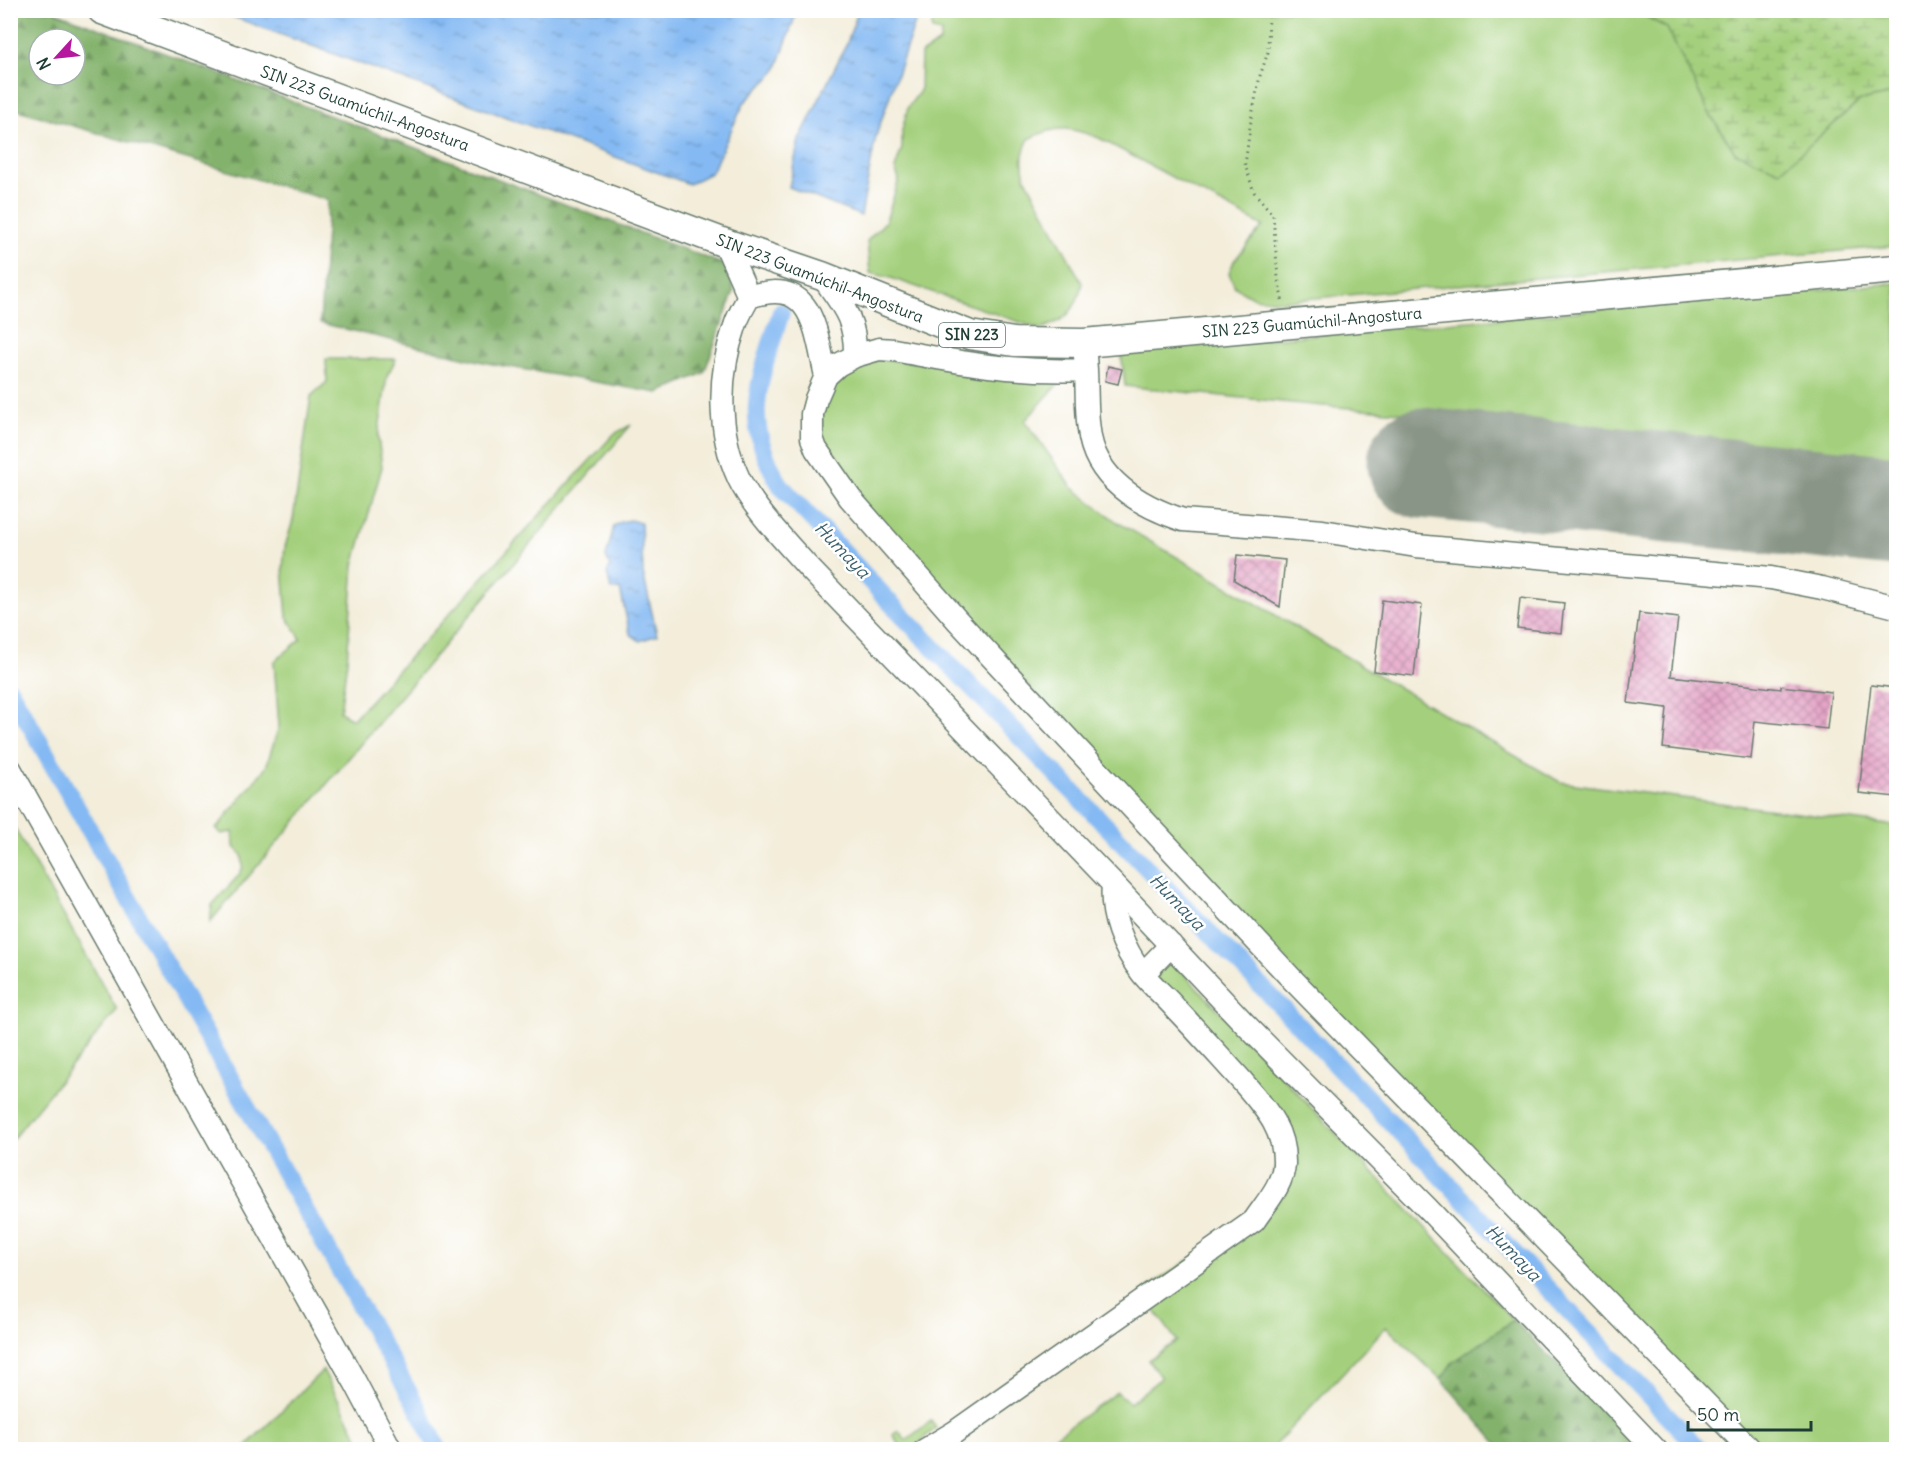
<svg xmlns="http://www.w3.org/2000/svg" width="1907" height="1460" font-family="Delius,sans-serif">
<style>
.grass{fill:#a4d07d;stroke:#628658;stroke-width:1.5}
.forest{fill:url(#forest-firs);stroke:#517850;stroke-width:1.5;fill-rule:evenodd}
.wetland{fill:url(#wetland-marsh);stroke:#628658;stroke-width:1.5}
.water{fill:url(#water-ripples);stroke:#527b94;stroke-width:1.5}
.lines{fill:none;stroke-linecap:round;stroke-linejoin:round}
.canal{stroke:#84b9f3;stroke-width:18}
.runway{stroke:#899587;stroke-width:111}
.building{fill:url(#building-cross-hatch)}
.minor-casing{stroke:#697b6e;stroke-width:25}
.major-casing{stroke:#697b6e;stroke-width:31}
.path{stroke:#697b6e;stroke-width:3;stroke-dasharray:1.5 4.5;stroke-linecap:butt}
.minor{stroke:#fff;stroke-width:22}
.major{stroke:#fff;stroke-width:28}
.labels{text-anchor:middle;stroke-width:5;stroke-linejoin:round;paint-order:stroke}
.shield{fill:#fff;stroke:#627771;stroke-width:1.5}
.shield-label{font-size:15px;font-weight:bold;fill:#1f3d34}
.street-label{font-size:16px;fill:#1f3d34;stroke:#fff}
.water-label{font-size:18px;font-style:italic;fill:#3d626d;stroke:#fff}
</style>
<defs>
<pattern id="forest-firs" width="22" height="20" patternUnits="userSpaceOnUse" patternTransform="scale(1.5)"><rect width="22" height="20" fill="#83b26c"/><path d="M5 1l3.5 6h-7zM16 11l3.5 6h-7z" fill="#6b925a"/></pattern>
<pattern id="wetland-marsh" width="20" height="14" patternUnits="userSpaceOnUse" patternTransform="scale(1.5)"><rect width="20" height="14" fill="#a4d07d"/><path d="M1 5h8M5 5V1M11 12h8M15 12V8" fill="none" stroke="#85aa67"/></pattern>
<pattern id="water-ripples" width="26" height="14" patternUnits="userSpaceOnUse" patternTransform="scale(1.5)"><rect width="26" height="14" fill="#84b9f3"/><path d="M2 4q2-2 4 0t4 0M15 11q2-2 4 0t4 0" fill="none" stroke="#6b98c6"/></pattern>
<pattern id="building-cross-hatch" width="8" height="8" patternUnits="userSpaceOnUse" patternTransform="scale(1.5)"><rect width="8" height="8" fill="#e6a4c8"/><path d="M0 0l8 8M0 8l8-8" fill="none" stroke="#ba87a3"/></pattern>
</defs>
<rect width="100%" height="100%" fill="#fff"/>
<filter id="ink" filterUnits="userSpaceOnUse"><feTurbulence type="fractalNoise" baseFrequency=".0167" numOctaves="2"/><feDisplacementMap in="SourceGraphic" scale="12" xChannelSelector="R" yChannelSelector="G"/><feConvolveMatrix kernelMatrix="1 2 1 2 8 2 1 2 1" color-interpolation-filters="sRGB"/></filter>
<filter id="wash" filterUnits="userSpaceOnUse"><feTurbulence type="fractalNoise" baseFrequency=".008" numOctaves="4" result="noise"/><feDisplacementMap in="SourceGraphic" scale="24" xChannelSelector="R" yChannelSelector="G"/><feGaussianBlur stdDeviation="1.35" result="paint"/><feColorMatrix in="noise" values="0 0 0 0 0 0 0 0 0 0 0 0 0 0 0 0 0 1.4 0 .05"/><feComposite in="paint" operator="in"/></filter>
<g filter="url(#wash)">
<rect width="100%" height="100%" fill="#f3edda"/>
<path class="grass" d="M936,11H1636L1667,28L1710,114L1735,152L1780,171L1860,101L1896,93V246L1281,301L1254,298L1235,287L1229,273L1234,261L1263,226L1099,138C1069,127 1059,124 1029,139C1022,152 1021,162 1025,177L1082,283C1077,310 1066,321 1040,329L891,278L870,273L867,241L886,221L899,179L895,169L902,148V130L908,107L920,91L921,54L940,42L941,32L932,30V16Z
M1896,283V492L1425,445L1426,414L1312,405L1125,386L1121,352Z
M845,357L1069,372L1025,421L1072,487L1117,522L1560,782L1896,826V1449H1755L1296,980L813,450V401Z
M326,359H396L387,376L378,437L382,467L354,565L347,661L340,712L353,719L614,434L631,425L210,922L212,905L239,875L243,867L242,855L234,847L233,832L221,834L216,829L266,767L279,726L274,662L301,639L287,617L283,568L285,547L293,520L311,396L327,382Z
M10,820L117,1010L11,1141H10Z
M1171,960L1513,1320L1452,1363L1441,1379L1386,1327L1271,1449L1035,1450L1056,1436L1117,1392L1130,1403L1161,1378L1148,1360L1177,1341L1141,1292L1247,1222L1285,1152L1155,977Z
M323,1370L364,1449H243Z
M931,1421L936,1428L922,1440L916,1449H899L901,1447L893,1435L898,1430L906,1440Z"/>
<path class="forest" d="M10,11H53L726,265L734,291L704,373L658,393L487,363L320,323L328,200L11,108ZM39,39H75V75H39Z
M1513,1320L1644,1449H1502L1441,1379L1452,1363Z"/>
<path class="wetland" d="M1636,11H1896V93L1860,101L1780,171L1735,152L1710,114L1667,28Z"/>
<path class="water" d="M217,11H797L776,71L744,103L711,173L689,184Z
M858,11H919L876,136L861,216L789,187L799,140L847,43Z
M630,520L641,523L643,573L657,635L640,641L630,634L620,589L611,590L607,573L610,567L606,557L614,526L621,522Z"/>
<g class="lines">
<path class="canal" d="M781,312C760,382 739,418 781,486L900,613L1292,1018L1700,1450
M10,690L416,1405L439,1450"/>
<path class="runway" d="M1423,463L1896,511"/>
</g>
<g id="blocks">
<path class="building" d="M1108,366L1122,369L1118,384L1105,381Z
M1237,555L1285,560L1280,607L1234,580Z
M1520,598L1564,603L1561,633L1517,628Z
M1382,600L1422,605L1414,676L1374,671Z
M1639,613L1678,618L1671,676L1781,689V686L1831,692L1827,729L1755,721L1751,759L1663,748L1667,708L1628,703Z
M1871,685L1896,688V797L1859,793Z"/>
</g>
</g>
<g filter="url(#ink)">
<use href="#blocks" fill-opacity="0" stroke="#697b6e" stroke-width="1.5"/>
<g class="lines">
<defs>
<path id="minor" d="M725,243L749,297
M822,276C842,305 856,318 855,356L838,365L826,376L816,399L812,414V438L816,449L850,498L958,621L1291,978L1751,1450
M855,356L879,349L894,350C961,363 1017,373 1086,370L1085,356
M1086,370C1087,390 1086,410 1089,430C1094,479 1140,506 1183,520L1323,531L1416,546L1771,578L1822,588L1896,607
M826,376C815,329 813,275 749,297C744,306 738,316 735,326C718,374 717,432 739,479C753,508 785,541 807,566L1113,884L1246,1025L1428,1209L1656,1450
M10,769L355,1382L391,1450
M1143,974L1171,945
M925,1450L955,1432L1254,1221C1265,1204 1283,1185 1284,1164C1285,1128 1264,1107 1242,1081C1220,1057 1199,1033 1177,1010C1166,997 1153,987 1142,973C1123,948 1110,916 1113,884"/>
<path id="major" d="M102,10L725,243L822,276L970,335L1014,342L1084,343L1896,269"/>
</defs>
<use href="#minor" class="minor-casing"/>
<use href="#major" class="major-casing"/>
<path class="path" d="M1269,10L1268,52L1260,76L1251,120L1245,165L1254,192L1273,215L1278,278L1283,304"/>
<use href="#minor" class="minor"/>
<use href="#major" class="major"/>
</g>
</g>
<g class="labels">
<rect class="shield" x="939" y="323" width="66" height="24" rx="4.5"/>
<g class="shield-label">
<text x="972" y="340">SIN 223</text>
</g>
<g class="street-label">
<text transform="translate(365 108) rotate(20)" y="6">SIN 223 Guamúchil-Angostura</text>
<text transform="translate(820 278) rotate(21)" y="6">SIN 223 Guamúchil-Angostura</text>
<text transform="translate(1312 322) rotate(-5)" y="6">SIN 223 Guamúchil-Angostura</text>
</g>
<g class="water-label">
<text transform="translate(842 550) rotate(46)" y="6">Humaya</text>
<text transform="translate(1177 902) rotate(46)" y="6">Humaya</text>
<text transform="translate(1513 1253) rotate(46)" y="6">Humaya</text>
</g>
</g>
<rect width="1907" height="1460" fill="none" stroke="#fff" stroke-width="36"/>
<g transform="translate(57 57) rotate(243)"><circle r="28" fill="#ffffff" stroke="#a5b1ae" stroke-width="1.5"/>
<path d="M0-4.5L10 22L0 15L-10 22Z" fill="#b5179e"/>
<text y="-9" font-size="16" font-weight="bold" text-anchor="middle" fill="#1f3d34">N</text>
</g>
<path d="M1688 1421v9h123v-9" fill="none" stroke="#1f3d34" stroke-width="3"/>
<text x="1697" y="1421" font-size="18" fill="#1f3d34" stroke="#ffffff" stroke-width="4.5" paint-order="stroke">50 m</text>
</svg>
